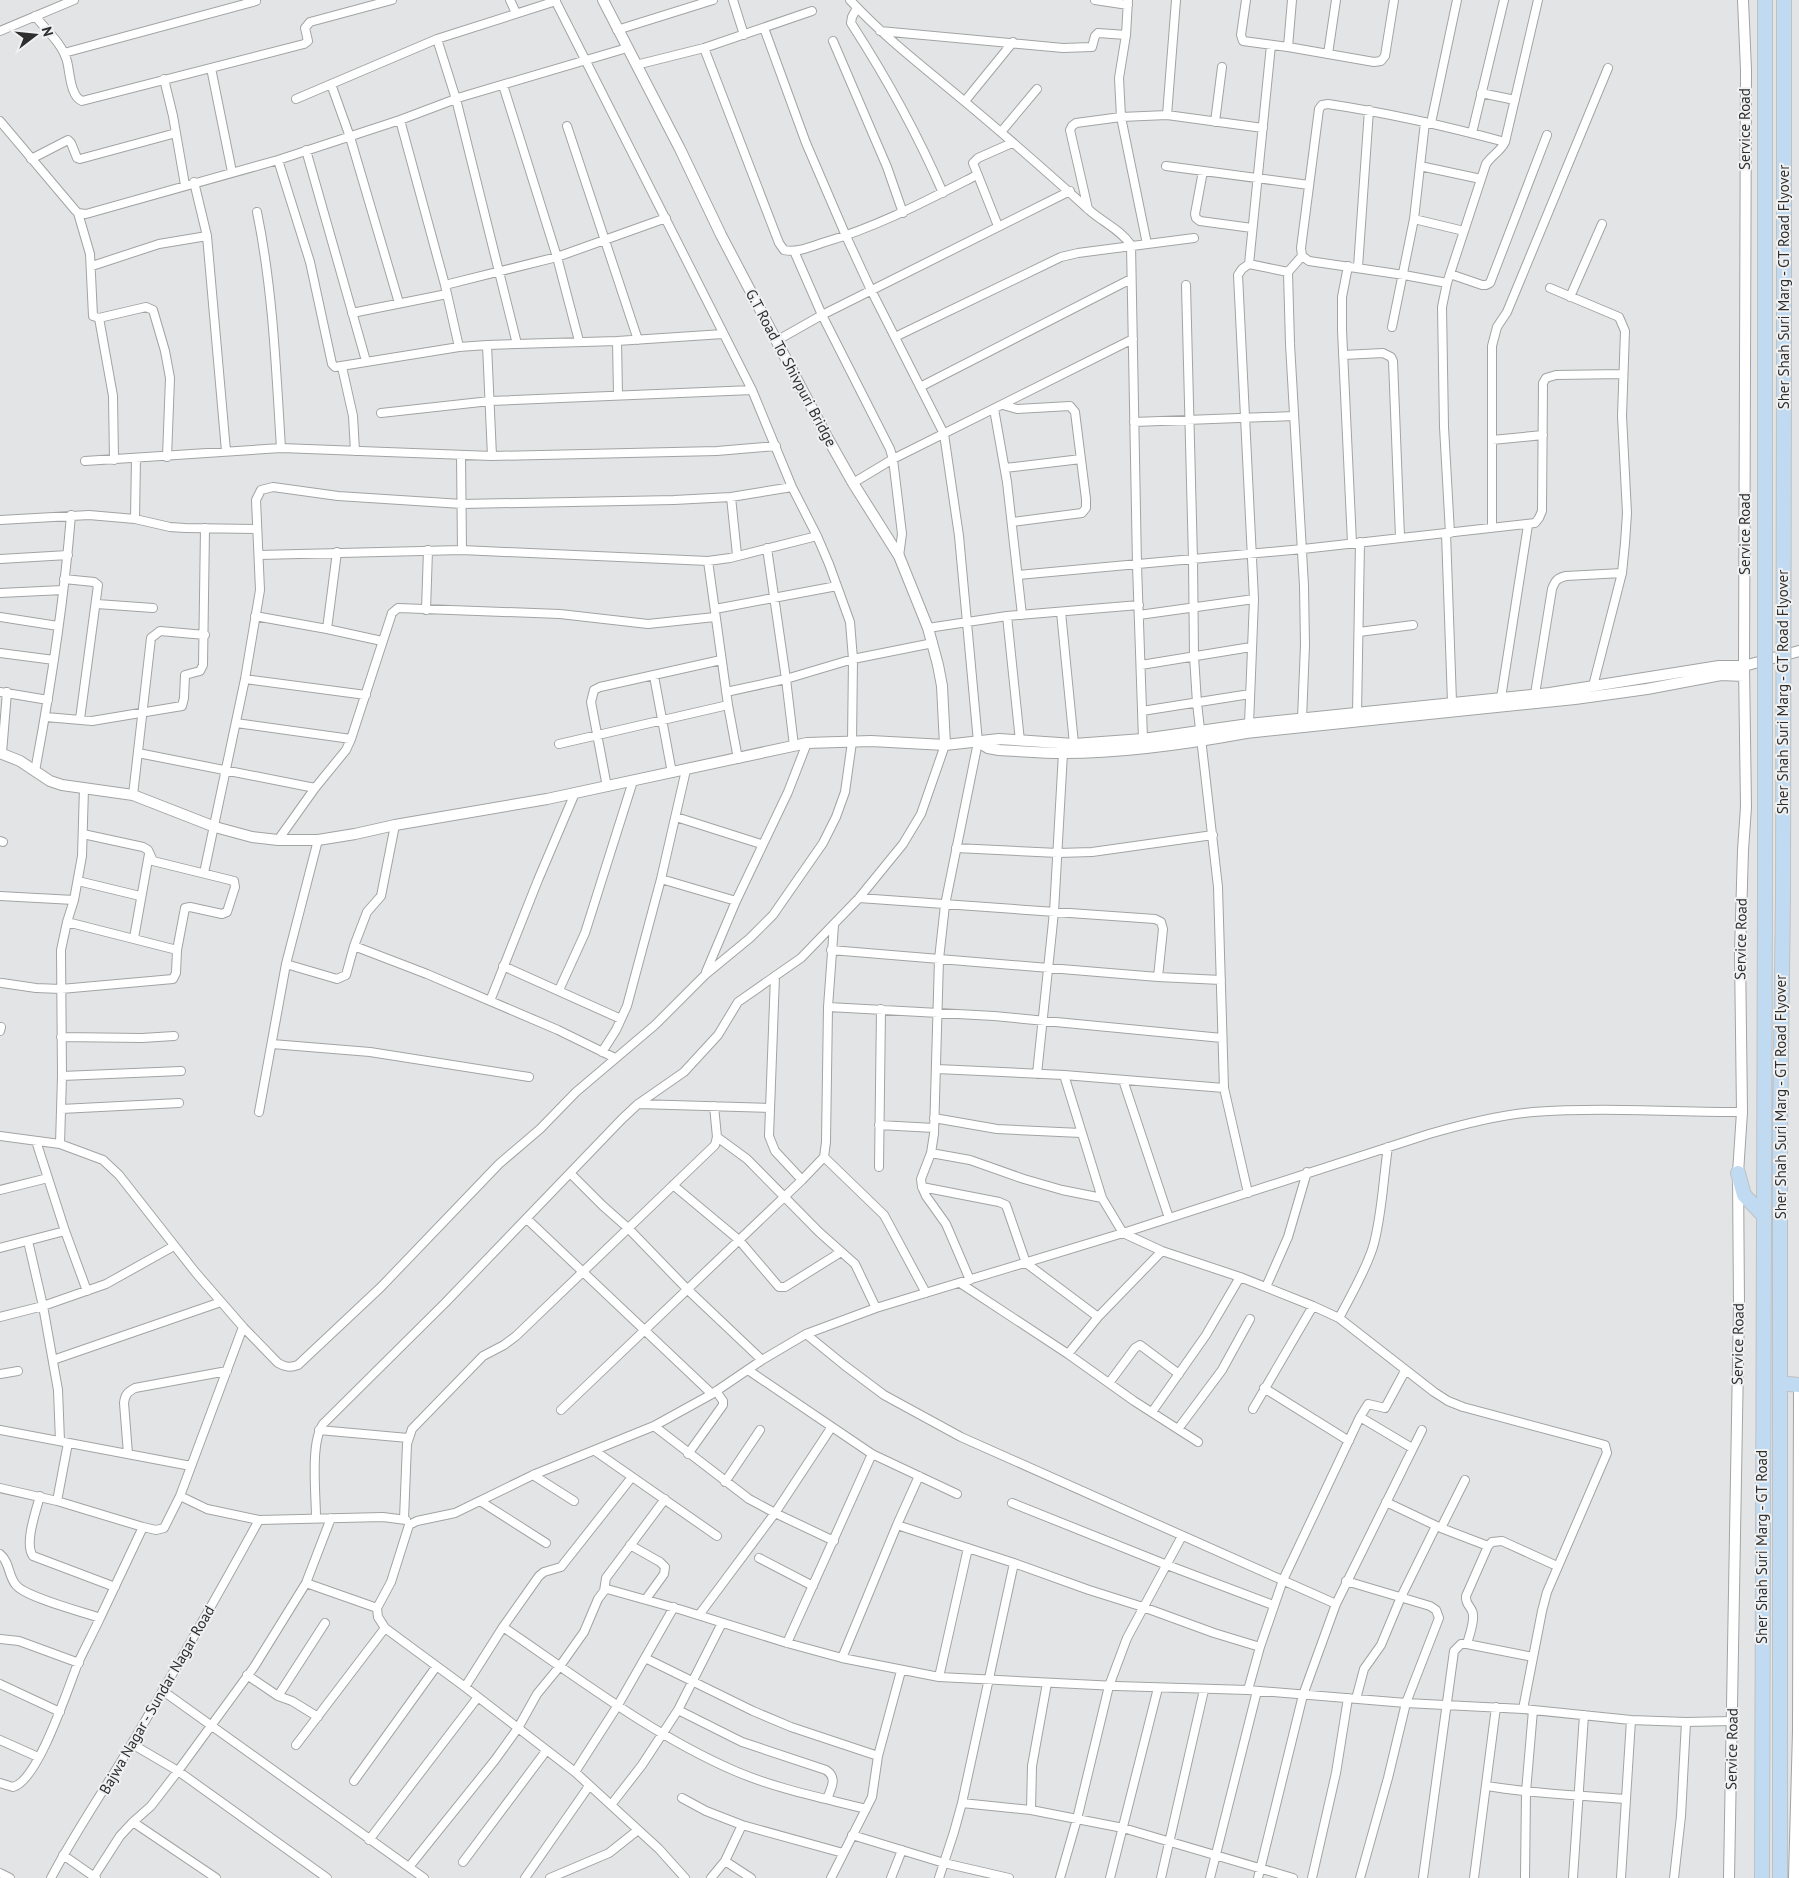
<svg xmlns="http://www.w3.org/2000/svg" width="1799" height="1878" font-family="'PT Sans',sans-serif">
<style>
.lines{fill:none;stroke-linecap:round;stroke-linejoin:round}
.minor-casing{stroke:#a2a4a4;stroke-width:10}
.tertiary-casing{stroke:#a2a4a4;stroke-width:12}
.trunk-casing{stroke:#c0c0c0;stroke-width:16}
.minor{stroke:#fff;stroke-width:8}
.tertiary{stroke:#fff;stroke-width:10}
.trunk{stroke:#c0daf2;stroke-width:14}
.trunk-bridge-casing{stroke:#c0c0c0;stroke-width:16;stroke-linecap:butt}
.trunk-bridge{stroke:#c0daf2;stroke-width:14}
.labels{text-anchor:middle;stroke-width:4;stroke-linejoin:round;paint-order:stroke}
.street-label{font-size:15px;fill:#2e2e2e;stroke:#f0f1f2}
</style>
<rect width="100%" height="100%" fill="#e3e4e5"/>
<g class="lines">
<defs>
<path id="minor" d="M510,0L516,13
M733,0L744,35
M850,0C885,38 925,68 964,101C1006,136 1047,172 1088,209C1102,222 1120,229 1131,245L1137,565L1143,739
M1095,0L1128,5
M1128,0L1126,35L1119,78L1121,117L1147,244
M1246,0L1241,35L1243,41L1288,47L1292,0
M857,8L852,17L851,23C886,77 917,133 943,193
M35,16C46,30 62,43 67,61C70,72 70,96 82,101L304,44L308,41L305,28L310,22L392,0
M764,28L806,143L846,236L871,290L944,434L959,536L978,742L945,905L939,959L934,1134L931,1153L921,1179L922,1187L926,1196L946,1224L970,1280
M617,30L713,0
M0,31L74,0
M880,31L1063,48L1092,47L1095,36L1098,33L1126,35
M437,39L456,99L517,344
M833,41L887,167L903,213
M1288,47L1374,62L1381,61L1385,56L1394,0
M704,48L779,243L784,250C796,253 810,247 822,243C877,227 926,201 977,175
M64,53L256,1
M1328,54L1336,0
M636,65L704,48L812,11
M211,68L232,172
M164,79L173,116L185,185
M331,84L350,137L399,303
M503,85L557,257L579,341
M1481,93L1515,100
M296,99L437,39L556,1
M965,101L1013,42
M1167,115L1263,128
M400,120L445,285L459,347
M0,121L75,210L78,213L86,214L278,160L400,120L461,97L627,48
M1215,122L1222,67
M1431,123L1457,0
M567,126L638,340
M1001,132L1037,89
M1472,133L1504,0
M306,150L366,361
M31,159L68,140L71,143L77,158L80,159L176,133
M278,160L310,262L332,364L335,367L459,347L487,345L617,341L723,334
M1166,166L1309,185
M1420,166L1481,179
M1203,171L1195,214L1196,218L1200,221L1252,228
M194,182L207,236L226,451
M1088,209L1070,130L1072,126L1076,123L1121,117L1167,115L1176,0
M257,212C273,290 276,369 281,448
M78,213L90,254L93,316L99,318L146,307L153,310L165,351L170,378L167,457
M1414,219L1464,231
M998,226L973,163L978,158L1012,143
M794,251L822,315L890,449L893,459L902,534L899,556
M1249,264L1271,45
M92,266L159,244L207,236
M1348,266L1342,297V330L1352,543
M1358,267L1369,110
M1450,274L1482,285H1486L1490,283L1547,135
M1447,283L1404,275L1309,261L1302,256L1301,248L1319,109L1322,105L1328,104C1388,113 1446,126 1505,142
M445,285L557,257L666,218
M1186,285L1193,560L1194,656L1197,703L1218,887L1224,1088L1248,1193
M1550,288L1619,317L1625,331L1622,416L1627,513L1625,543L1622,573L1593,686
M1570,297L1602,224
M352,313L447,294
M99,318L113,396L114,460
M1392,327L1414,219L1425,122
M895,337L1061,257L1078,253L1194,238
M617,341L618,395
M776,341L822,315L1070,191
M487,345L492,456
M1343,355L1383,353L1391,357L1393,361L1400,537
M342,367L353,416L355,451
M920,387L1131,279
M1003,405L1017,409L1070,406L1075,412L1086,499V508L1082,513L1012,522
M994,409L1007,482L1022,615
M381,413L490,401L752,390
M1134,422L1294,416
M1492,440L1543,435
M461,455L462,550
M85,461L281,448L492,456L717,451L776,446
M1005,468L1081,459
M853,483L893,459L1133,339
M731,497L737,555
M135,519L136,458
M0,520L89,515L135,519L170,527L185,528L256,529
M1492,527V346L1497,327L1507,312L1608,68
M1446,533L1452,702
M1450,533L1444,427L1442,307L1447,283L1486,164C1492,155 1500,152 1505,142L1538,0
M767,548L786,679L794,746
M259,555L462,550L708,561L730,558L817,536
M0,559L68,555
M708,561L728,705L738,759
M1018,575L1303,549L1535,523L1539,518L1542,511L1543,383L1546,378L1556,375L1622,374
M64,579L94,582L98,585L80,719
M0,593L63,590
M97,604L153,608
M715,609L837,586
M426,610L428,550
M1061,612L1074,744
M1139,615L1254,599
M255,616L327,629L382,641
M1007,616L1020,741
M0,617L58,626
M928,628L1007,616L1139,605
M327,629L337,552
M1359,632L1413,625
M0,653L54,660
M1141,665L1251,647
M654,676L672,773
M245,679L366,695
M0,692L48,700
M726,692L786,679L853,659L933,643
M1535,694L1552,589C1555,581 1557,578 1566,576L1622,573
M1501,698L1528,525
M1142,711L1250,694
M1357,714L1360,542
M46,717L92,721L182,706L184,698L185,675L200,671L203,665L205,528
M1302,719L1305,645L1304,586L1290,344L1288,272L1302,256
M236,723L351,739
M1249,724L1254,599L1238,275L1242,269L1249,264L1288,272
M559,744L728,705
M2,753L7,692
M138,753L315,788
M35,771C51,686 64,601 71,515
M607,787L591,702L594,690L600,687L721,660
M133,795L151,638L160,631L205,635
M676,817L761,844
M278,840L315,788L346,750L351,739L392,613L398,608L560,614L648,624L715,617
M0,841L3,842
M956,848L1058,853L1092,852L1213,835
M204,873L245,679L260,590L256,500L261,490L273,487L338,496L462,504L674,500L731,497L792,487
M661,879L736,901
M78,881L140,896
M0,896L74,900L82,856L84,788
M859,898L1155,919L1161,922L1163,929L1158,977
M67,922L177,950
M134,938L149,854
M354,946L427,974L558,1030L615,1058
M831,950L1158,977L1221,980
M286,964L337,979L346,975L354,946L367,912L381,896L395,825
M503,966L621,1019
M706,972L736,901L788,792L807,743
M775,976L769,1136L775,1151L802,1180
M2,983L36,988L61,989L173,979L176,973L177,950L185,908L190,907L222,914L227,912L235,887L234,881L153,861L148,850L143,847L83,834
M559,990L585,933L633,781
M490,1001L538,880L575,793
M828,1007L994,1016L1222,1038
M0,1031L1,1027
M61,1037L142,1038L174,1036
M272,1044L370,1052L529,1077
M602,1052L616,1030L627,1006L661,879L686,770
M937,1069L1064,1075L1224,1088
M1037,1074L1054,912L1063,753
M1064,1075L1102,1198L1123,1233L1162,1251L1240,1277L1313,1306L1339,1318L1434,1392L1448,1401L1463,1407L1605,1445L1607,1453L1547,1592L1542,1611L1523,1709
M62,1076L181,1071
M1123,1080L1169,1218
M638,1104L770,1108
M61,1109L179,1103
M259,1112L286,964L318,840
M934,1118L997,1129L1081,1133
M879,1125L934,1128
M0,1136L60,1144L103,1160L119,1175L196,1273L243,1327L278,1363C285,1367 290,1368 298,1365L381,1287L499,1164L540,1129L576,1092L655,1025L705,975L750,938L773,915L823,843L836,817L845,792L852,742L853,659L850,622L829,564L817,536L792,487L752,390L555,0
M717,1137L747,1159L819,1232L855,1264L876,1308
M36,1141L65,1231L87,1291
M60,1144L62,1076L61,950L67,922L74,900
M931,1153L970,1160L1024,1179L1062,1190L1102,1198
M824,1157L884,1215L926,1293
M879,1167L881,1009
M571,1174L603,1206L628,1228L687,1289L762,1360
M673,1185L739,1240L779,1287H785L841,1252
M922,1187L999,1202L1006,1205L1026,1263L1098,1317
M0,1190L48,1178
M527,1219L712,1394
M28,1241L43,1306L58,1390L60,1441
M0,1248L65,1231
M960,1283L1068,1354L1134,1401L1198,1442
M1266,1287L1288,1237L1307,1172
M0,1317L43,1306L106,1284L174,1246
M1339,1318C1351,1295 1365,1272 1373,1247C1382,1216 1383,1180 1388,1147
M806,1334L844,1365L884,1395L961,1437L1336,1604
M1068,1354L1098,1317L1162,1251
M53,1360L221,1302
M748,1370L872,1454L957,1494
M0,1374L18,1371
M1109,1383L1135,1348L1140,1345L1179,1374
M1264,1388L1349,1441
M1253,1409L1313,1306
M561,1410L802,1180L824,1157L826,1142L828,1007L834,925
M1152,1412L1206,1335L1240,1277
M1360,1417L1412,1448
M654,1426L749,1499L775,1513L834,1541
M1178,1429L1222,1370L1250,1319
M0,1430L191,1466
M319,1430L408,1438
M595,1451L717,1536
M128,1454L124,1403C125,1394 128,1392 135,1388L227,1371
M688,1454L723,1405V1401L716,1391
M533,1475L574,1501
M725,1482L760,1430
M0,1488L57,1501L143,1527L156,1530L164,1528L180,1496L243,1327
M40,1496C36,1511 24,1544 33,1556L115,1587
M180,1496L207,1509L259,1520L383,1517L406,1520
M57,1501L68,1443
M480,1501L546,1543
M1386,1502L1441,1528L1488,1546
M1012,1503L1167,1565L1273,1605
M316,1518C316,1494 310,1443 323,1424L445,1303L622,1119L638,1104L684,1072L718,1035L738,1002L801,958L859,898L903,844L921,814L945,745
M404,1519L407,1444L412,1429L483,1356L504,1345L516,1336L715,1145L717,1137L714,1106
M897,1525L1014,1563L1089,1590L1143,1607L1214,1633L1260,1647
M1441,1528L1465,1480
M630,1545L660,1562L665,1567L664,1574L646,1599
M0,1554C10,1562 8,1576 16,1585C25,1597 83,1612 100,1618L143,1527
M759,1558L813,1586
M1346,1581L1430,1606L1436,1610L1439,1618L1406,1703L1388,1778L1360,1878
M306,1583L377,1608
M604,1591L606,1578L665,1499
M699,1615L775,1513L831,1428
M503,1627C578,1678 652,1735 735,1771C777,1789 823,1798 866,1809
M0,1639L19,1641L79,1663
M787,1643L872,1454
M1467,1644C1469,1636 1474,1624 1473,1615C1473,1607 1465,1606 1466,1596L1488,1546L1492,1542L1502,1541L1557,1566
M645,1658L753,1711L791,1727L878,1756
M842,1658L897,1525L919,1476
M247,1675L278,1696L292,1701L318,1717
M939,1677L968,1548
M0,1684L60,1712
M465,1687L503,1627L539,1576L544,1572L561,1567L632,1477
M1248,1690L1260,1647L1283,1580L1360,1417L1368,1404L1385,1408L1405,1371
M163,1691L424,1878
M278,1696L325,1623
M1356,1699L1364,1669L1381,1645L1401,1597L1436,1526
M678,1710L742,1742L826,1770C838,1778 831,1788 827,1799
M0,1740L38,1757
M132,1744L178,1771L327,1878
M296,1745L385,1628
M575,1772L618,1705L674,1607
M354,1781L436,1667
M0,1783L13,1787C38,1781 68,1688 78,1663C85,1648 93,1633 100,1618
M1487,1786C1533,1794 1579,1795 1626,1799L1631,1720
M682,1798L706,1811L742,1825
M962,1803L1031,1810L1123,1828L1293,1878
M611,1805L642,1765L678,1710L722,1623
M1031,1810L1032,1766L1047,1683
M133,1822L216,1878
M852,1835L944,1863L1009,1878
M369,1840L478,1697
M63,1855L96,1878
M725,1861L751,1878
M463,1862L546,1751
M409,1867L495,1760L518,1728L537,1694L560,1666L584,1632L598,1599L604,1591L607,1589L682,1610L787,1643L842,1658L939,1677L1116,1686L1248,1690L1406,1703L1523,1709L1631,1720L1686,1722L1732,1721
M0,1873L10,1878
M51,1878C75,1832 105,1789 131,1745C175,1670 218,1595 259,1520
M93,1878L120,1836L133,1822L151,1806L178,1771L254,1667L306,1583L331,1518
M525,1878L589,1786
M550,1878L609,1853L638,1830
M685,1878L659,1849L575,1772L465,1687L385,1628L378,1617L377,1608L391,1582L409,1525L417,1521L455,1513L533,1475L654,1426L712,1394L762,1360L806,1334L876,1308L1123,1233L1429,1134C1463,1124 1498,1115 1533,1112C1602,1107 1673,1112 1742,1112
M711,1878L725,1861L742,1825L843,1853
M831,1878L872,1797L878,1756L901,1671
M891,1878L902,1850
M939,1878L954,1832L962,1803L1014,1563
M1060,1878L1077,1819L1109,1686L1127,1638L1182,1536
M1110,1878L1158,1688
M1161,1878L1204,1690
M1210,1878L1257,1691
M1258,1878L1303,1695L1336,1604L1422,1430
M1312,1878L1336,1773L1348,1698
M1423,1878L1454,1651L1461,1644H1467L1533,1657
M1474,1878L1496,1707
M1525,1878L1526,1792L1533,1710
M1573,1878L1584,1715
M1621,1878L1626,1799
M1674,1878L1681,1816L1686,1722"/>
<path id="tertiary" d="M603,0L680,149L721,235L827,437L853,483L899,556L928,628L938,665L942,686L945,745
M978,742L988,748L999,750C1020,751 1042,753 1064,753C1125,753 1186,744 1246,733L1575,699L1647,689L1721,675L1744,676
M0,753L20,761L50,781L62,785L133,795L215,827L252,837L278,840H318L355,834L395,825L547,799L807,743L871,741L945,745L999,739L1074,744L1143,739L1249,724L1550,693L1719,666H1744L1799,651
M1729,1878L1739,1305L1738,1173L1742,1112L1740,953L1743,850L1746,807L1744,666L1746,70L1743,0
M1794,1878L1798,1732L1799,1393"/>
<path id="trunk" d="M1765,0V365
M1784,0V365
M1738,1173L1744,1195L1764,1216
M1780,1383L1799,1385
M1762,1878L1765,897
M1780,1878V1133L1783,897"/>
</defs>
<use href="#minor" class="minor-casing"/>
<use href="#tertiary" class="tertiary-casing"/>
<use href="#trunk" class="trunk-casing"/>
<use href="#minor" class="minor"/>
<use href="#tertiary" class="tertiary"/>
<use href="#trunk" class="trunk"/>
<defs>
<path id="trunk-bridge" d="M1765,897V365
M1783,897L1784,365"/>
</defs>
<use href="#trunk-bridge" class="trunk-bridge-casing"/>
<use href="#trunk-bridge" class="trunk-bridge"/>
</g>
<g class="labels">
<g class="street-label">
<text transform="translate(1745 129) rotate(-90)" y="5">Service Road</text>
<text transform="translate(1784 287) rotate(-90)" y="5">Sher Shah Suri Marg - GT Road Flyover</text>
<text transform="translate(791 368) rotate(62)" y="5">G.T Road To Shivpuri Bridge</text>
<text transform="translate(1745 534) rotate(-90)" y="5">Service Road</text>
<text transform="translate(1783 692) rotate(-90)" y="5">Sher Shah Suri Marg - GT Road Flyover</text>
<text transform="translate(1741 939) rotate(-89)" y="5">Service Road</text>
<text transform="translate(1781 1097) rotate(-90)" y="5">Sher Shah Suri Marg - GT Road Flyover</text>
<text transform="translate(1738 1344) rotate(-89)" y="5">Service Road</text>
<text transform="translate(1762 1547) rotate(-90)" y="5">Sher Shah Suri Marg - GT Road</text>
<text transform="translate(157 1700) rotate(-60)" y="5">Bajwa Nagar - Sundar Nagar Road</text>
<text transform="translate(1732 1749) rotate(-89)" y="5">Service Road</text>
</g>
</g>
<g transform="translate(35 35) rotate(74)" stroke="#f0f1f2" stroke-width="4" paint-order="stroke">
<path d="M0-4L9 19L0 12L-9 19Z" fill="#2e2e2e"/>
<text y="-8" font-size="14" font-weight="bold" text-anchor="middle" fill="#2e2e2e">N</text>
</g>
</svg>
